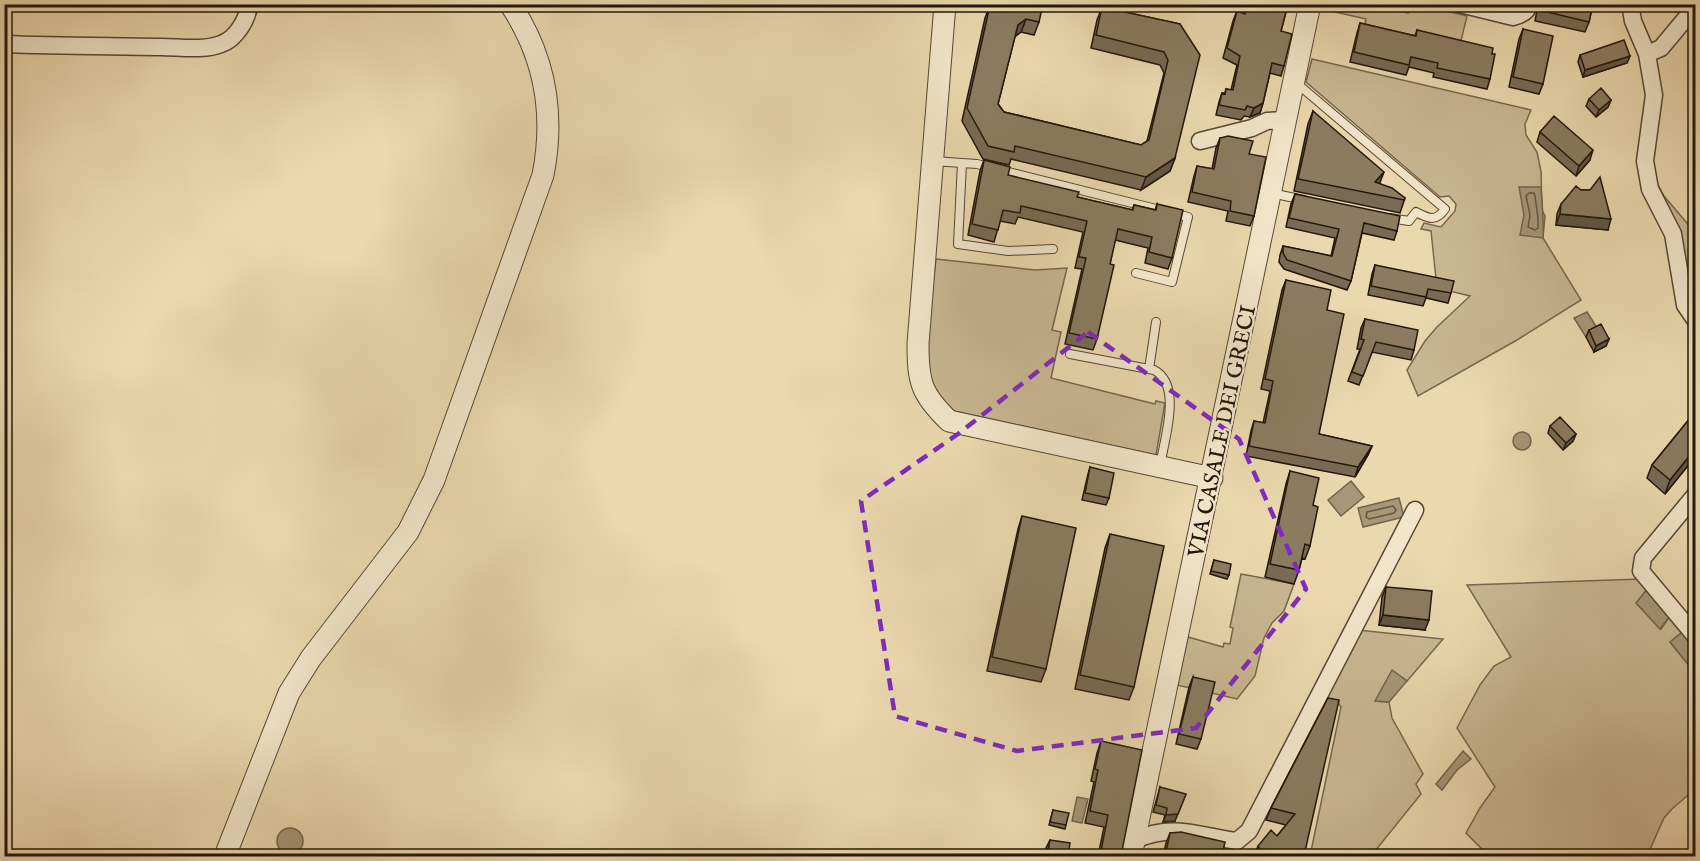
<svg xmlns="http://www.w3.org/2000/svg" width="1700" height="861" font-family="'IM FELL English',serif">
<style>
.green{fill:#c9b792;stroke:#76674f;stroke-width:1.5}
.water{fill:#a79677;stroke:#72634c;stroke-width:1.5}
.lines{fill:none;stroke-linecap:round;stroke-linejoin:round}
.shore{stroke:#655642;stroke-width:1.5}
.service-casing{stroke:#554734;stroke-width:10}
.minor-casing{stroke:#554734;stroke-width:19}
.tertiary-casing{stroke:#554734;stroke-width:23}
.service{stroke:#f2e6ca;stroke-width:8}
.minor{stroke:#f2e6ca;stroke-width:16}
.tertiary{stroke:#f2e6ca;stroke-width:21}
.wall{fill:#786a53;stroke:#23170c;stroke-width:1.5}
.shaded-wall{fill:#615643;stroke:#23170c;stroke-width:1.5}
.building{fill:#8b7b60;stroke:#23170c;stroke-width:1.5}
.marked{fill:none;stroke:#7b2cbf;stroke-width:4.5;stroke-dasharray:12 8;stroke-linejoin:round}
.labels{text-anchor:middle;stroke-width:4.5;stroke-linejoin:round;paint-order:stroke}
.street-label{font-size:22px;fill:#23170c;stroke:#f2e6ca}
</style>
<rect width="100%" height="100%" fill="#ebd8ae"/>
<filter id="stains"><feTurbulence type="fractalNoise" baseFrequency=".00333" numOctaves="4"/><feColorMatrix values="0 0 0 0 .2 0 0 0 0 .09 0 0 0 0 .02 0 0 0 .5 -.17"/></filter>
<radialGradient id="worn" r=".72"><stop offset=".6" stop-color="#630" stop-opacity="0"/><stop offset="1" stop-color="#630" stop-opacity=".3"/></radialGradient>
<path class="green" d="M1371,4L1408,13L1411,5L1418,4L1467,16L1460,45L1364,28L1366,19L1322,9L1323,5Z
M1312,59L1531,110L1525,124L1526,135L1537,152L1541,171L1542,210L1545,216L1543,238L1581,300L1517,340L1418,396L1407,370L1425,341L1437,327L1470,296L1437,288L1431,231L1421,229L1424,223L1441,227L1455,211L1456,204L1449,196L1440,197L1306,82Z
M1656,181L1664,196L1692,229H1695V303L1688,291Z
M936,259L1035,270L1067,268L1052,330L1061,332L1051,378L1155,404L1156,401L1165,403L1156,455L954,411C945,403 936,394 931,382C921,353 933,291 936,259Z
M1241,574L1294,584L1284,611L1272,623L1264,638L1255,676L1237,699L1177,685L1188,637L1223,647L1224,643L1230,644L1233,628L1230,627Z
M1641,579L1648,588L1637,604L1661,629L1672,613L1686,629L1670,642L1695,673V789L1672,809L1664,818L1647,856H1489L1466,833L1480,808L1495,787L1457,728L1480,685L1494,666L1511,657L1467,585Z
M1358,630L1443,639L1407,681L1393,671L1376,701L1389,702L1392,718L1423,774L1416,784L1421,794L1371,856H1310L1341,707L1337,701L1323,699Z"/>
<path class="water" d="M1519,187H1541C1542,205 1544,220 1543,238L1520,235L1524,215Z
M1587,312L1599,331L1586,337L1574,318Z
M1513 441a9 9 0 1 1 18 0a9 9 0 1 1-18 0Z
M1351,481L1364,497L1341,516L1328,500Z
M1399,498L1404,517L1363,527L1358,508Z
M1648,588L1672,613L1660,629L1636,603Z
M1686,629L1695,641V673L1670,642Z
M1392,670L1407,681L1389,702L1375,701Z
M1463,751L1471,759L1457,770L1442,790L1436,784Z
M1077,797L1088,799L1082,823L1072,821Z
M277 841a13 13 0 1 1 26 0a13 13 0 1 1-26 0Z"/>
<g class="lines">
<path class="shore" d="M1529,193H1534L1535,196L1538,218V228L1535,230L1528,227L1530,215L1526,196Z
M1393,506L1396,510L1394,513L1369,519L1366,517L1367,512Z"/>
<defs>
<path id="service" d="M1294,81L1445,209C1436,222 1429,219 1416,212L1409,221L1390,218
M933,161L977,164L1188,217L1172,282L1136,273
M962,163L958,244L1008,251L1053,249
M1271,193L1304,200
M1070,354L1154,370C1183,385 1164,440 1160,466
M1149,369L1156,322"/>
<path id="minor" d="M1460,4L1513,17C1521,15 1528,12 1529,4
M1630,4L1633,21L1647,54L1654,95L1645,161L1650,189L1673,234L1685,305L1696,321
M4,44C57,46 109,46 161,47C179,47 204,51 221,44C236,39 248,19 249,4
M1647,54L1661,48L1696,6
M1200,141L1252,128L1267,121L1286,120
M1696,494L1643,558L1641,571L1696,637
M1135,840C1173,823 1199,836 1237,841L1249,831L1415,510"/>
<path id="tertiary" d="M945,4L918,344C918,382 921,394 949,421L1212,478
M225,856L289,693L311,658L408,532L434,480L543,175C555,114 545,56 510,4
M1131,856L1310,4"/>
</defs>
<use href="#service" class="service-casing"/>
<use href="#minor" class="minor-casing"/>
<use href="#tertiary" class="tertiary-casing"/>
<use href="#service" class="service"/>
<use href="#minor" class="minor"/>
<use href="#tertiary" class="tertiary"/>
</g>
<path class="wall" d="M1247,4H1288L1281,31L1284,66L1281,76L1270,73L1263,103L1260,113L1250,117L1244,116L1241,120L1216,115L1219,102L1222,93H1225L1226,89L1231,90L1237,65L1223,58L1233,21L1237,11L1245,14Z
M1538,4H1593L1589,22L1585,32L1535,21Z
M990,5L1039,22L1034,35L1021,32L1015,36L998,104L1004,112L1141,145L1147,141L1164,73L1160,65L1091,48L1097,20L1102,7L1180,24L1175,158L1170,171L1141,190L1011,159L1009,165L983,159L962,121L985,18Z
M1360,23L1415,36L1417,30L1490,79L1487,89L1433,77L1434,73L1409,67L1406,75L1350,62L1357,33Z
M1523,29L1543,84L1539,94L1509,87L1519,39Z
M1580,55L1630,56L1627,63L1583,77L1578,62Z
M1589,99L1611,100L1608,107L1596,117L1586,106Z
M1313,111L1380,184L1405,198L1400,213L1294,191L1308,124Z
M1540,132L1590,160L1576,176L1537,142Z
M1220,138L1249,154L1254,216L1250,226L1226,221L1228,211L1188,202L1194,176L1197,166L1212,169L1216,148Z
M984,160L1008,175L1077,197L1132,210L1134,205L1155,210L1157,204L1172,258L1168,269L1145,263L1148,248L1115,240L1110,264L1097,339L1093,350L1065,344L1082,269L1075,268L1083,232L1018,217L1015,224L1000,221L994,242L968,235L980,171Z
M1581,190H1590L1608,230L1556,225L1557,214L1561,204Z
M1295,194L1397,231L1394,240L1362,233L1351,281L1347,290L1284,269L1279,262L1280,255L1283,246L1331,256L1335,238L1286,227L1291,204Z
M1375,265L1451,293L1448,303L1426,298L1423,306L1368,295L1372,274Z
M1286,280L1327,310L1319,434L1372,446L1368,455L1355,477L1246,456L1251,431L1254,421L1263,423L1270,391L1261,389L1282,290Z
M1365,319L1414,350L1411,360L1372,352L1359,385L1348,381L1360,349H1357L1361,328Z
M1589,330L1609,339L1606,346L1594,352L1586,337Z
M1695,412V457L1665,494L1647,478L1652,465Z
M1550,426L1576,434L1573,441L1563,450L1548,433Z
M1090,467L1109,498L1106,505L1082,500L1088,474Z
M1290,471L1313,505L1310,546L1305,559L1302,558L1299,570L1294,584L1265,577L1286,484Z
M1022,516L1046,669L1041,682L987,671L1018,529Z
M1110,534L1134,687L1129,700L1075,689L1105,548Z
M1214,560L1229,575L1227,579L1210,574Z
M1386,587L1425,630L1379,625L1382,597Z
M1193,677L1201,739L1197,749L1176,744L1189,687Z
M1328,698L1304,856H1254L1258,846L1277,836L1286,825L1266,820L1271,808Z
M1101,741L1121,856H1098L1104,827L1085,823L1094,782L1091,781L1097,753Z
M1160,787L1175,821L1163,822L1165,815L1153,812Z
M1053,810L1066,825L1065,829L1049,825Z
M1170,833L1222,856H1163L1166,843Z
M1050,840L1068,856H1045L1046,848Z"/>
<path class="shaded-wall" d="M1026,19L1021,32L1013,38L1018,25Z
M1630,56L1627,63L1583,77L1585,70Z
M1611,100L1608,107L1596,117L1599,110Z
M1263,103L1260,113L1250,117L1254,108Z
M1593,150L1590,160L1576,176L1579,166Z
M1175,158L1170,171L1141,190L1146,177Z
M1384,172L1379,185L1370,194L1375,182Z
M1560,214L1611,219L1608,230L1556,225Z
M1609,339L1606,346L1594,352L1596,346Z
M1576,434L1573,441L1563,450L1566,443Z
M1372,446L1368,455L1355,477L1358,467Z
M1695,449V457L1665,494L1670,480Z
M1383,615L1429,620L1425,630L1379,625Z
M1186,794L1175,821L1163,822L1166,815Z"/>
<path class="building" d="M991,4H1043L1039,22L1026,19L1018,25L998,104L1004,112L1141,145L1149,140L1168,60L1164,52L1096,35L1102,7L1180,24L1200,55L1175,158L1146,177L1015,146L1014,152L988,146L967,108L990,5Z
M1248,4H1288L1281,31L1292,34L1284,66L1272,63L1263,103L1254,108L1247,106L1245,110L1219,105L1222,93L1225,94L1226,89L1233,90L1240,56L1227,48L1237,11L1245,14Z
M1540,4H1593L1589,22L1539,10Z
M1360,23L1416,36L1417,30L1493,48L1492,54H1495L1490,79L1437,68L1438,63L1411,57L1409,65L1354,52Z
M1523,29L1553,36L1543,84L1513,77Z
M1624,40L1630,56L1585,70L1580,55Z
M1601,88L1611,100L1599,110L1589,99Z
M1313,111L1384,172L1375,182L1392,188L1405,198L1404,200L1298,179Z
M1554,116L1593,150L1579,166L1540,132Z
M1228,136L1253,141L1249,154L1266,157L1254,216L1230,211L1231,201L1192,192L1197,166L1214,169L1220,138Z
M984,160L1010,167L1008,175L1079,192L1077,197L1133,210L1134,205L1156,210L1157,204L1183,210L1172,258L1149,252L1152,237L1118,229L1110,264L1114,265L1097,339L1069,333L1086,258L1079,257L1087,221L1021,206L1020,213L1003,210L998,230L972,224Z
M1600,177L1611,219L1560,214L1561,204L1576,186L1581,190H1590Z
M1295,194L1400,216L1397,231L1364,223L1351,281L1287,260L1283,253V246L1332,256L1339,229L1289,218Z
M1375,265L1454,281L1451,293L1428,289L1426,297L1371,286Z
M1286,280L1331,290L1327,310L1344,314L1319,434L1372,446L1358,467L1249,446L1254,421L1265,423L1273,381L1265,379Z
M1365,319L1418,330L1414,350L1376,342L1363,376L1352,372L1364,340L1361,339Z
M1601,324L1609,339L1596,346L1589,330Z
M1695,412V449L1670,480L1652,465Z
M1560,417L1576,434L1566,443L1550,426Z
M1090,467L1114,473L1109,498L1085,493Z
M1290,471L1319,478L1313,505L1318,507L1310,546L1305,544L1299,570L1270,564Z
M1022,516L1076,528L1046,669L992,657Z
M1110,534L1164,546L1134,687L1080,675Z
M1214,560L1231,564L1229,575L1211,571Z
M1386,587L1432,591L1429,620L1383,615Z
M1193,677L1215,682L1201,739L1179,734Z
M1328,698L1339,700L1304,856H1264L1258,846L1271,830L1277,836L1295,814L1271,808Z
M1101,741L1142,750L1121,856H1100L1108,815L1090,811L1098,770L1095,769Z
M1160,787L1186,794L1178,814L1166,815L1167,808L1156,805Z
M1053,810L1069,813L1066,825L1050,822Z
M1181,832L1225,842L1222,856H1165L1170,833Z
M1050,840L1070,843L1068,856H1047Z"/>
<path class="marked" d="M1088,332L1239,439L1306,589L1196,728L1017,751L895,716L861,501L958,434Z"/>
<g class="labels">
<g class="street-label">
<text transform="translate(1221 431) rotate(-78)" y="8">VIA CASALE DEI GRECI</text>
</g>
</g>
<rect width="1700" height="861" fill="none" stroke="#ebd8ae" stroke-width="24"/>
<rect x="6" y="6" width="1688" height="849" fill="none" stroke="#23170c" stroke-width="3"/>
<rect x="12" y="12" width="1676" height="837" fill="none" stroke="#23170c" stroke-width="1.5"/>
<rect width="100%" height="100%" filter="url(#stains)"/>
<rect width="100%" height="100%" fill="url(#worn)"/>
</svg>
